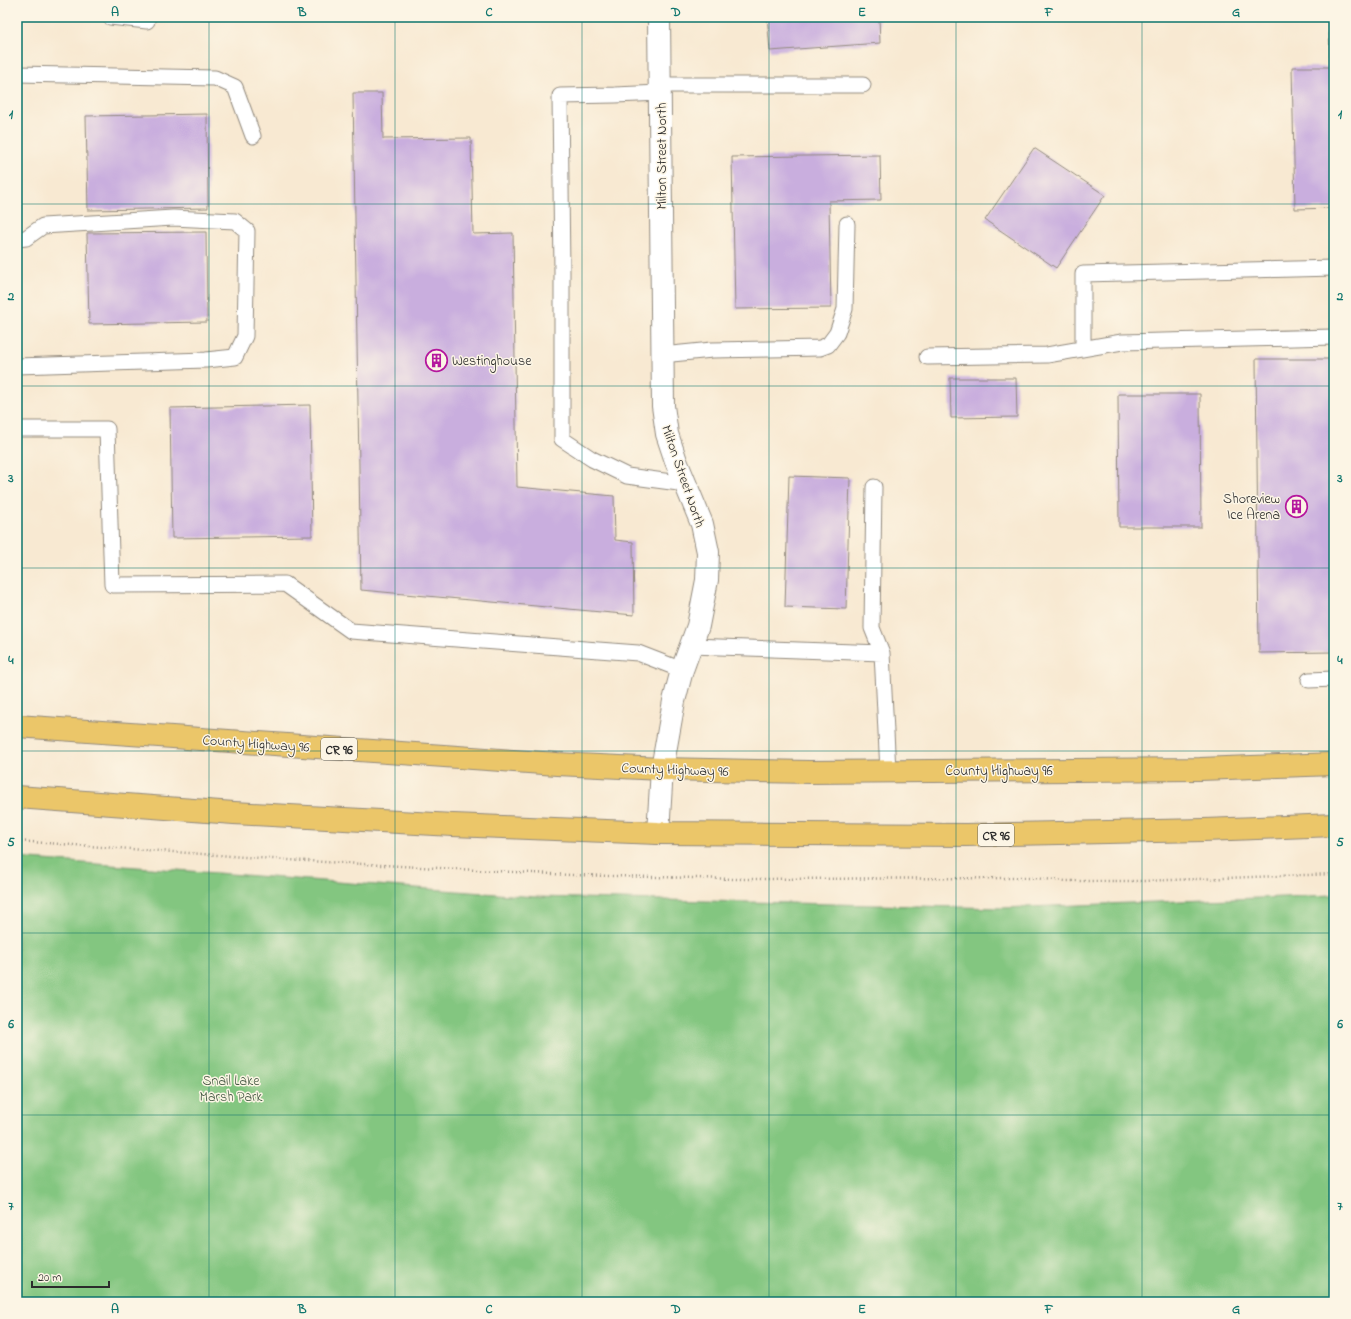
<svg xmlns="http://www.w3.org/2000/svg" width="1351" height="1319" font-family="'Indie Flower',sans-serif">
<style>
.green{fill:#83c680;stroke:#577856}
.building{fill:#c9aede}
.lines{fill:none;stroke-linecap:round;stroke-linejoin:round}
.service-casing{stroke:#928a7e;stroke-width:17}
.minor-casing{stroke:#928a7e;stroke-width:24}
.primary-casing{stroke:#928a7e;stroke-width:24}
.path{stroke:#928a7e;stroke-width:2.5;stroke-dasharray:1 3;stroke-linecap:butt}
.service{stroke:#fff;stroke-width:15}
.minor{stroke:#fff;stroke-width:22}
.primary{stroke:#ebc669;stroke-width:22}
.grid{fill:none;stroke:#0f766e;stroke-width:1;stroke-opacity:0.55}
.labels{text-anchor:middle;stroke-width:3;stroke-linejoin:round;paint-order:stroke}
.shield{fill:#fcf5e5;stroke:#6a6863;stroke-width:1}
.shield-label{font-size:13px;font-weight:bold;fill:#2b2b2b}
.street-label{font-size:14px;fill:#2b2b2b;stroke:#fcf5e5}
.poi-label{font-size:14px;fill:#2b2b2b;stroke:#fcf5e5;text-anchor:start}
.park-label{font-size:14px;fill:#455a44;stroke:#fcf5e5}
.neatline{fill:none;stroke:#0f766e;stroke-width:1.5}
.grid-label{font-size:13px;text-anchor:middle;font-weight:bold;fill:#0f766e}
</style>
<rect width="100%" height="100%" fill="#fcf5e5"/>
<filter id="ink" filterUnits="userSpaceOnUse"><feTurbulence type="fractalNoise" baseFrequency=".025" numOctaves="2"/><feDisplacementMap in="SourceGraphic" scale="8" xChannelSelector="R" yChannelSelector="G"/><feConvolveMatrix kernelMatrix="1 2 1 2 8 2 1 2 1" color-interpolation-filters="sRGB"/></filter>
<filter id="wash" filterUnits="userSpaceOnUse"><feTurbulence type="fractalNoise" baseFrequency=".012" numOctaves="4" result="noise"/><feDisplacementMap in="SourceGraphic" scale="16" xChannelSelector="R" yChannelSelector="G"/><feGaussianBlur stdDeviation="0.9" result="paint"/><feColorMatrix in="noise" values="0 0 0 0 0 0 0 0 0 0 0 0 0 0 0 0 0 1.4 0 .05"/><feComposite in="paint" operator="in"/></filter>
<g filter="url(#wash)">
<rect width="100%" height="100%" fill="#f8e9d2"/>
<path class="green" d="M17,858L536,897L1002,908L1334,895V1302H17Z"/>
<g id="blocks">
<path class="building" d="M767,17H879L880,43L770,51Z
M1329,24H1334V208L1295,209L1292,67H1330Z
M353,93H382L383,139L471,138L473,234L513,233L517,487L614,496L615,540L633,542L634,615L361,590Z
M207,114L208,208L88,210L86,116Z
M1034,148L1105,195L1056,268L985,220Z
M880,155L881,200L829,201L831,308L735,309L732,157Z
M206,232L207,322L89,324L87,233Z
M1256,359H1334V652L1259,653Z
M950,378H1016L1017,417L951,418Z
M1118,394H1200L1201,527H1119Z
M310,405L312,536L172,538L170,408Z
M789,476L850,478L846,609L785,607Z"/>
</g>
</g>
<g filter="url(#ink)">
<use href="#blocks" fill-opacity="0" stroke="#928a7e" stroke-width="1"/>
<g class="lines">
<defs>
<path id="service" d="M110,17L147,21
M17,74L215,78L235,87L253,136
M660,85H863
M660,93L615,95L560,96L562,272V439L592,459L627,476L686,484
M17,239L26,238L43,226L173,218L235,221L247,231L245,336L235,357L206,360L17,366
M1083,349V274L1334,268
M662,355L712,350L820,348L828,345L837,333L845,309L847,224
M927,357L1047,355L1122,342L1334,337
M17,429H107L112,585L285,584L351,631L638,653L682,670
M874,487L872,628L882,653L888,771
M691,646L882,653
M1309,680L1334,679"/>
<path id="minor" d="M658,833L662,769L674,701L682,670L698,626L707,580L708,552L702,524L676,461L667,434L663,406L659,17"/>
<path id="primary" d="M17,726L557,764L662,769L809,772L1200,769L1334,764
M17,797L234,813L453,825L658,833L966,835L1204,830L1334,825"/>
</defs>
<use href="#service" class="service-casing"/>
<use href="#minor" class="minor-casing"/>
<use href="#primary" class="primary-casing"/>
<path class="path" d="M17,841L288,860L571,875L737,879L1033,878L1066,881H1142L1334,874"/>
<use href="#service" class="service"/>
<use href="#minor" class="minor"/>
<use href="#primary" class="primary"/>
</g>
</g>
<path class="grid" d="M209,17V1302M395,17V1302M582,17V1302M769,17V1302M956,17V1302M1142,17V1302M17,204H1334M17,386H1334M17,568H1334M17,751H1334M17,933H1334M17,1115H1334"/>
<defs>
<symbol id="building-ring" viewBox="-11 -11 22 22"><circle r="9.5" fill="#fcf5e5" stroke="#b5179e" stroke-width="1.5"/><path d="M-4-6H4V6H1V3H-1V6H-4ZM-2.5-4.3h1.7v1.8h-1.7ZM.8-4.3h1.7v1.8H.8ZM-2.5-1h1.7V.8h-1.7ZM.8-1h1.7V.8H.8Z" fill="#b5179e"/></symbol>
</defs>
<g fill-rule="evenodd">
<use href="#building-ring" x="424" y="348" width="25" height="25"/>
<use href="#building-ring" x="1284" y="494" width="25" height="25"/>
</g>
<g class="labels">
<g class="shield">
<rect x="321" y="738" width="36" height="22" rx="3"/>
<rect x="978" y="824" width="36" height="22" rx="3"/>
</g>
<g class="shield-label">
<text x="339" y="754">CR 96</text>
<text x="996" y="840">CR 96</text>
</g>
<g class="street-label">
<text transform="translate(661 156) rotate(-90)" y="5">Milton Street North</text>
<text transform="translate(684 476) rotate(71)" y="5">Milton Street North</text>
<text transform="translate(256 743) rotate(4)" y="5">County Highway 96</text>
<text transform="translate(675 769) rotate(2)" y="5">County Highway 96</text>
<text x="999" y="775">County Highway 96</text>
</g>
<g class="poi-label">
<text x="452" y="365">Westinghouse</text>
<text x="1280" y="503" text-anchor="end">Shoreview<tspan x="1280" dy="16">Ice Arena</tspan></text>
</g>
<g class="park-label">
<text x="231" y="1085">Snail Lake<tspan x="231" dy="16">Marsh Park</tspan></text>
</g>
</g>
<rect width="1351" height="1319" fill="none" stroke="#fcf5e5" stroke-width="44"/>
<path d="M32 1281v6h77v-6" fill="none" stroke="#2b2b2b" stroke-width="2"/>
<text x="38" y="1281" font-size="12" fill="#2b2b2b" stroke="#fcf5e5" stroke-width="3" paint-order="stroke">20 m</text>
<rect x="22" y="22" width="1307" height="1275" class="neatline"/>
<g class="grid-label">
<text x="115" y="16">A</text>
<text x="302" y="16">B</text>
<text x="489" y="16">C</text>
<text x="676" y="16">D</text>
<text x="862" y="16">E</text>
<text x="1049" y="16">F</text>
<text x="1236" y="16">G</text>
<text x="11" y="118">1</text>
<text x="1340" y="118">1</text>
<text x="11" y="300">2</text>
<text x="1340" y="300">2</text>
<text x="11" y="482">3</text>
<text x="1340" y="482">3</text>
<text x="11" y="664">4</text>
<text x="1340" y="664">4</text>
<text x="11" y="846">5</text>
<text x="1340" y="846">5</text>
<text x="11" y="1028">6</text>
<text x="1340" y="1028">6</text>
<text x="11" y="1210">7</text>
<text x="1340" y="1210">7</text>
<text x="115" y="1313">A</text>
<text x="302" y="1313">B</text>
<text x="489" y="1313">C</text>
<text x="676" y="1313">D</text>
<text x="862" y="1313">E</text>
<text x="1049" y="1313">F</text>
<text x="1236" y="1313">G</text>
</g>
</svg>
